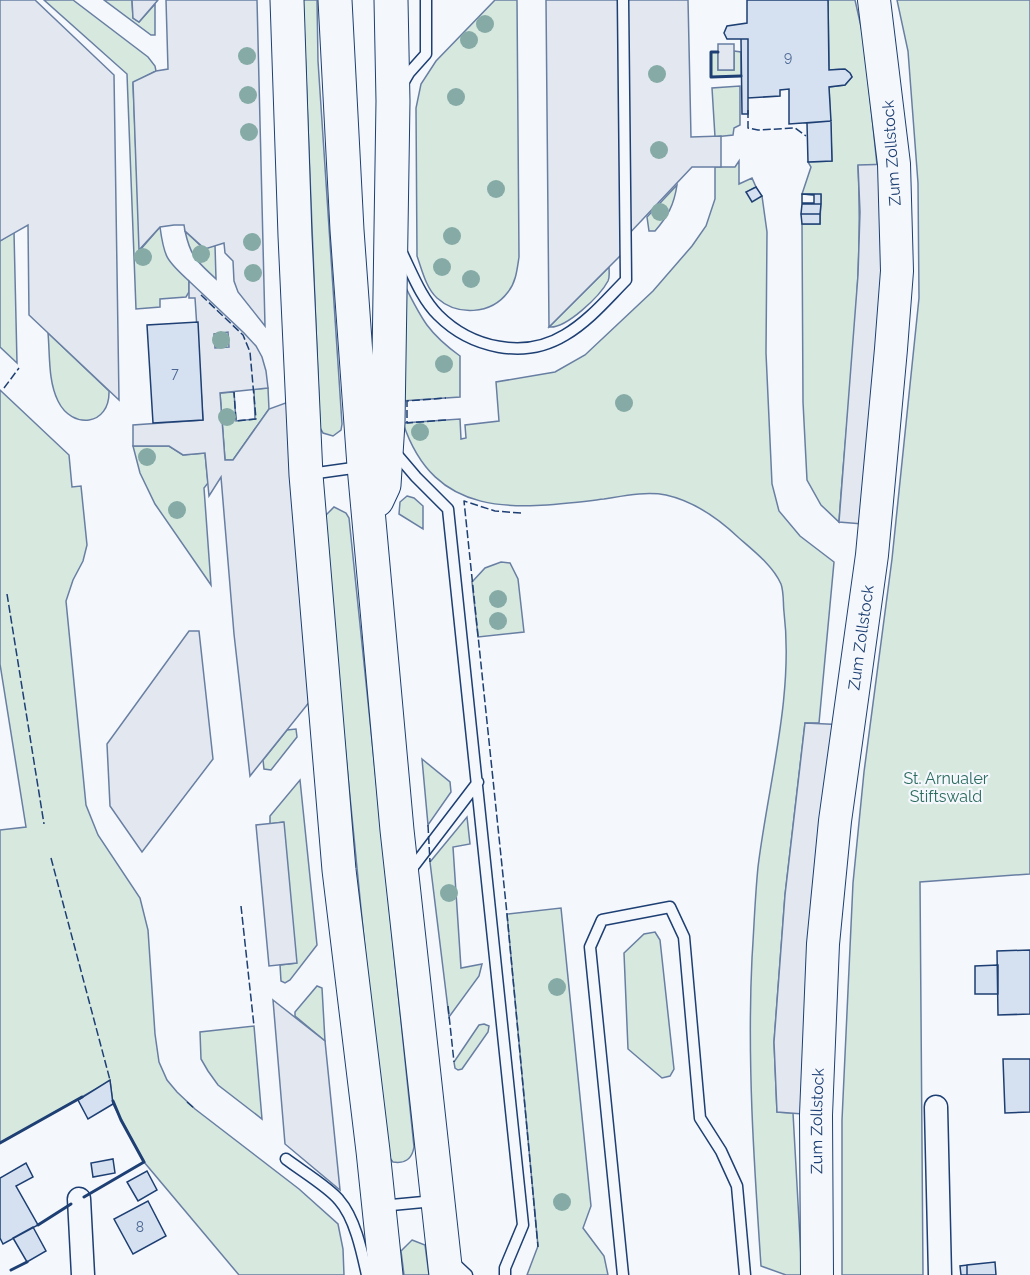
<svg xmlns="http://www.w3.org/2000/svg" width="1030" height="1275" font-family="Raleway,sans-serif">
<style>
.green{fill:#d7e8df;stroke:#687fa3;stroke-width:1.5}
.parking{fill:#e3e8f0;stroke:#687fa3;stroke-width:1.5;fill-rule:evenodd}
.building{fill:#d5e0f0;stroke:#1d3f73;stroke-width:1.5;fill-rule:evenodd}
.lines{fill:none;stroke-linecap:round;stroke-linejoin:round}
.lane-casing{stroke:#1d3f73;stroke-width:13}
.street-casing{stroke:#1d3f73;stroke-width:25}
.secondary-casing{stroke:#1d3f73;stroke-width:34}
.highway-casing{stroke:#1d3f73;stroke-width:35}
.lane{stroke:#f4f7fb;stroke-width:10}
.street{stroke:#f4f7fb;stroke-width:22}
.secondary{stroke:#f4f7fb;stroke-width:32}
.highway{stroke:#f4f7fb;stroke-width:33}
.fence{stroke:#1d3f73;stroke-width:1.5;stroke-dasharray:8 3;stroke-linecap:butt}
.wall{stroke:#1d3f73;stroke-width:3}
.tree{fill:#86aba6}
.labels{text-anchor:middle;stroke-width:4.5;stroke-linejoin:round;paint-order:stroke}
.number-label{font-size:14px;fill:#4b6792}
.street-label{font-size:16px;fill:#1d3f73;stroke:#f4f7fb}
.park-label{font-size:16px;fill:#2c6c60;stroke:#f4f7fb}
</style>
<rect width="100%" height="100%" fill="#f4f7fb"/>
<path class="green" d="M44,0H73L148,57L155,66L156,71L133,83L140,250L160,227C164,257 166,260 189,281V292L186,297L160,299V307L136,309L127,74Z
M104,0H132L133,18L139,22L155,4V35H151Z
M303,0H317L318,61L342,424L341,430L333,436L323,433L320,428Z
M495,0H517L519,257C517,270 516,282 508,292C491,315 457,316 437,298C426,288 422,270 417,256L416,108L421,84L436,61Z
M828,0H855L864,40L877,165L858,166C864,284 847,404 839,522L821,505L807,480L803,402L802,224H820L821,195L802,194L811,167L808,162L832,161L829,87L845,85L852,77C847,67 839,69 829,70Z
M897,0H1030V874L920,882L923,1275H842V1120L853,883L864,772L892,559L919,298L918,183L908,51Z
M734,51L741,52V76L711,77V52H718V70H734Z
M740,86V125L734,128L733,135L715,137L712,88Z
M739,161V184L752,178L756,187L747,192L762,196L767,232L766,353L772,484L779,511L800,536L834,562L819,723H805L785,895L774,1042L777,1112L793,1113L802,1275H786L761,1266C754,1163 747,1061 752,958C754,928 755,897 758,867C768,785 794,695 784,612C783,604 784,592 781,584C773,566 754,551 739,538C719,519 693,501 666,495C646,491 623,496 604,499C519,509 436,522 403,423L460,419L461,439L466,438L465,425L499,421L496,382L555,372L585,355L653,291L692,246L706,226L715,199V167H735Z
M677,185C674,205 668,216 655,231H649L647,217Z
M185,231L204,249L215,245L216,279C197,261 191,258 185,231Z
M14,232L17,363L0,347V241Z
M609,267C609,272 610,277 608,281C600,296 566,329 549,327Z
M403,282C421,318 427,332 460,356V397L401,401Z
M48,333L109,391C110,426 72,430 58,401C48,381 50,355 48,333Z
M268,388L269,409L233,460H225L220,393L234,392L236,421L255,419L254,389Z
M0,390L69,455L72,487L81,486L87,545L83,561L73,580L66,601L86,805L98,835L140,898L148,930L155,1034L159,1062L167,1080L177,1092L195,1109L299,1189L338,1224L343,1249L344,1275H239L144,1162L113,1104L110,1081L0,1143V830L26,827L0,664Z
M133,446H169L183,455L205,453L208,483L204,488L211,585L155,504L140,473Z
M407,496L414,498L423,506V529L399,514L400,502Z
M334,507L346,513L349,518L414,1147C412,1159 405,1164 393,1162L385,1152L323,523L324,517Z
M501,562L510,563L518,579L524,632L478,637L472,582L485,568Z
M296,729L297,737L271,770L264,769L263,760L287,730Z
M422,759L450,782L451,792L428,825Z
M300,780L317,945L290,980L285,983L281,981L280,965L296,963L283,822L270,824V816Z
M467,817L470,844L453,847L461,968L482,964L479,976L449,1017L430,862Z
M561,908L591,1206L583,1228L604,1256L608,1275H527L538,1246L507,914Z
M655,932L660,940L674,1069L670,1076L662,1078L628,1049L624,953L644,934Z
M317,986L322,988L325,1041L295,1016V1012Z
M484,1024L489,1026L488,1032L462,1069L458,1070L455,1068L454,1062L479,1025Z
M254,1026L262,1119L218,1085L208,1071L201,1059L200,1032Z
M412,1240L425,1245L429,1275H404L401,1251Z"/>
<path class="parking" d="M0,0H35L114,75L119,400L29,315L28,225L0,241Z
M132,0H158L139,22L133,18Z
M166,0H257L265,326L238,292L234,281L233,261L225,253L224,243L205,249L185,231L184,225H174L160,227L139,250L133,82L156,71L168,69Z
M546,0H688L691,137L721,136V167H692L626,237V250L549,327Z
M718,44H734V70H718Z
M894,164L875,525L839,522L858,275L860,212L858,165Z
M189,281L244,333L256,346L262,357L266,371L268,388L220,393L225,460H233L269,409L302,397L323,685L250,776L234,634L221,477L209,496L205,453L183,455L169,446H133V425L203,420L195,298H189ZM228,332L229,347L215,348L214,334Z
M189,631H199L213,759L142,852L110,806L107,744Z
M805,723L848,725L816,1115L777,1112L774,1042L785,895Z
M284,822L297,963L269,966L256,825Z
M273,1000L325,1041L340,1190L285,1144Z"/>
<path class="building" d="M747,0H828L829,70L845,69L850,73L852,77L845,85L829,87L831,121L789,124V89L780,90V96L748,98V39H727L724,33L727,26L747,23Z
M741,39H748V114H742Z
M831,121L832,161L808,162L807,123Z
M756,187L762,196L752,202L746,192Z
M802,194H821V204H802ZM802,194L814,195V203H802Z
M802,204H821L820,214H801Z
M801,214H820V224H802Z
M198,322L203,420L153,423L147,325Z
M1030,950V1014L998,1015L997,951Z
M998,965V994H975V966Z
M1003,1059H1030V1112L1005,1113Z
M110,1080L113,1104L88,1119L78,1100Z
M113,1159L115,1173L93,1177L91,1163Z
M26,1163L33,1177L16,1186L38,1225L3,1244L0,1238V1178Z
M147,1171L157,1190L138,1201L127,1182Z
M148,1201L166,1236L133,1254L114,1219Z
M33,1227L46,1251L27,1262L13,1238Z
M995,1262L996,1275H967V1265Z
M967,1265V1275H961L960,1266Z"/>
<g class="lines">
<defs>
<path id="lane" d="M402,85L409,73L426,54V0
M401,251C412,273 421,298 438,315C471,348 524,360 565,335C589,321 607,299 626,280L623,0
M393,450L416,477L448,509L523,1225L505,1268V1275
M310,474L360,467
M410,871L478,782
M286,1159C299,1169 330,1188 339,1200C355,1218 362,1252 367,1275
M381,1206L434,1201
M452,1261L467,1275
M623,1275L590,947L602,920L670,907L684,937L700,1118L721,1151L737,1186L745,1275"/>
<path id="street" d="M936,1107L940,1275
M79,1199L83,1275"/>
<g id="secondary">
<path id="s1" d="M817,1275L816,1115L823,944L835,821L872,555L891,349L897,271L894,164L874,0"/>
</g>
<path id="highway" d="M287,0L295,236L306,475L339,870L373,1151L386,1275
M335,0L347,230L364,466L397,830L446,1275
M377,500L384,485L388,423L393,101L391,0"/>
</defs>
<use href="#lane" class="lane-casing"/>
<use href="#street" class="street-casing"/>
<use href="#secondary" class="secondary-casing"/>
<use href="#highway" class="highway-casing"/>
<use href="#lane" class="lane"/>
<use href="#street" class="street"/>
<use href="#secondary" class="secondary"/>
<use href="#highway" class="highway"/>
<path class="fence" d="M748,110V128L758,130L795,128L806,136
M201,295L243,335L250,352L256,419L236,421L234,392
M4,388L19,368
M446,420L407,423V401L446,398
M521,513L495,511L464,501L507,914L538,1247
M7,594L44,824
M428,825L430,862
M51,858L110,1080
M241,906L254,1026
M448,1006L454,1062
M187,1102L195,1109"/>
<path class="wall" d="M718,52H711V77L741,76
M0,1143L82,1097
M84,1197L144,1162L121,1120L113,1101
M38,1225L71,1204
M11,1270L27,1262"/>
</g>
<g class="tree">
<circle cx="485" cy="24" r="9"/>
<circle cx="469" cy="40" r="9"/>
<circle cx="247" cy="56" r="9"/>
<circle cx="657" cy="74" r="9"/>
<circle cx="248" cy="95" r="9"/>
<circle cx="456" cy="97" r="9"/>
<circle cx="249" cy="132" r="9"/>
<circle cx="659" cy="150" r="9"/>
<circle cx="496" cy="189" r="9"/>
<circle cx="660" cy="212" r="9"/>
<circle cx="452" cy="236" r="9"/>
<circle cx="252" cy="242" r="9"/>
<circle cx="201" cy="254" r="9"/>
<circle cx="143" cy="257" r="9"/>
<circle cx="442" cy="267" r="9"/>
<circle cx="253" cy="273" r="9"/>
<circle cx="471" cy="279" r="9"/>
<circle cx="221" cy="340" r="9"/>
<circle cx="444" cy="364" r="9"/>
<circle cx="624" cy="403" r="9"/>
<circle cx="227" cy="417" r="9"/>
<circle cx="420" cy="432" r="9"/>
<circle cx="147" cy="457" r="9"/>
<circle cx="177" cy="510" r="9"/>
<circle cx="498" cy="599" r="9"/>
<circle cx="498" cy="621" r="9"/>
<circle cx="449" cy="893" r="9"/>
<circle cx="557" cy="987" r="9"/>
<circle cx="562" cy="1202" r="9"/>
</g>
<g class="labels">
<g class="number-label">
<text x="788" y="62">9</text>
<text x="175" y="378">7</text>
<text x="140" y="1232">8</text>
</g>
<g class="street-label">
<text transform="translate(891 153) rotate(-94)" y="6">Zum Zollstock</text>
<text dy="6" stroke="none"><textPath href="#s1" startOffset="640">Zum Zollstock</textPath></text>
<text dy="6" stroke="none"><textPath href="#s1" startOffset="154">Zum Zollstock</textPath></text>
</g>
<g class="park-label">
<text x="946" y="784">St. Arnualer<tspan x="946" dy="18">Stiftswald</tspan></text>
</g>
</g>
</svg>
